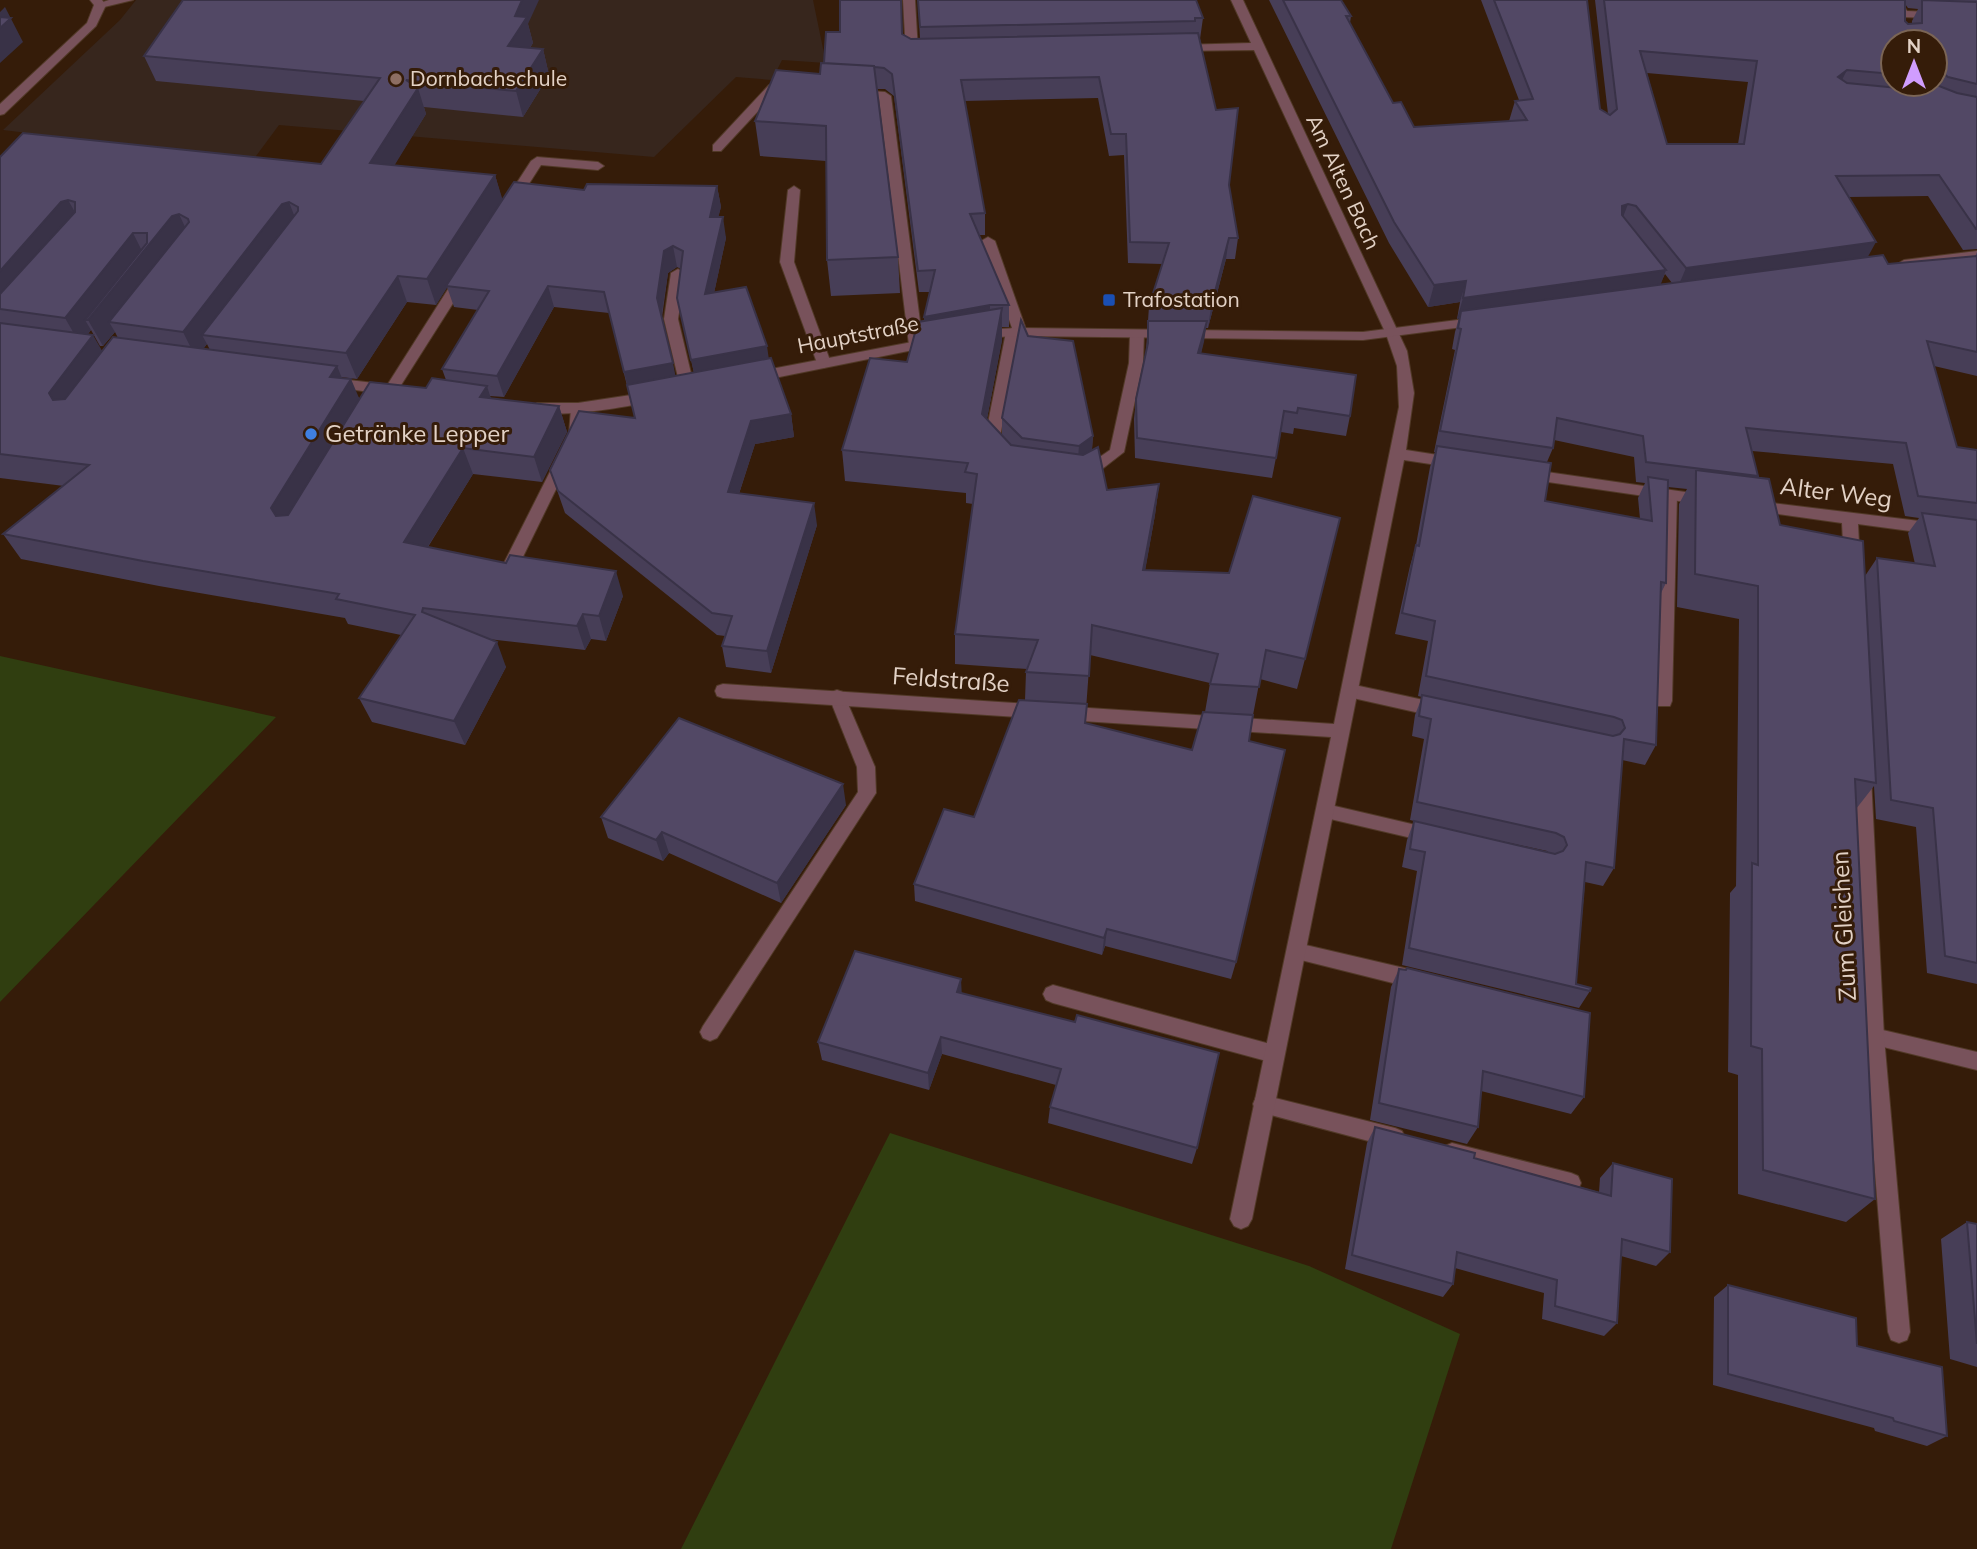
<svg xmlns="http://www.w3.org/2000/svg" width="1977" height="1549" font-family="Mulish,sans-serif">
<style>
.education{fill:#37261d}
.green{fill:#303e10}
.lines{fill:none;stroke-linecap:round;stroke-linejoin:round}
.service-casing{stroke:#513927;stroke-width:2}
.minor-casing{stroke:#513927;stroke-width:2}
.tertiary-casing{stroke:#513927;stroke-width:2}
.service{fill:#78525b;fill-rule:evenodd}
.minor{fill:#78525b;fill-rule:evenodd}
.tertiary{fill:#78525b;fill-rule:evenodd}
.wall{fill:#473e57;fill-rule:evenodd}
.shaded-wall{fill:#393247}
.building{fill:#524865;stroke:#393247;stroke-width:2;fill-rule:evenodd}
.education-dot{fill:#8d6e63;stroke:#351c09;stroke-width:2.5}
.transit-dot{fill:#1a4fb4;stroke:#351c09;stroke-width:2.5}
.shop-dot{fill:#3f7fe0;stroke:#351c09;stroke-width:2.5}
.labels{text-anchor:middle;stroke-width:6;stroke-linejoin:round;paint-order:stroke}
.far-poi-label{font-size:21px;fill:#e3d2c6;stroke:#351c09;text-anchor:start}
.far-street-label{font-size:21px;fill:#e3d2c6;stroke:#351c09}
.poi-label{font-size:24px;fill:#e3d2c6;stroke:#351c09;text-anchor:start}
.street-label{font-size:24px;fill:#e3d2c6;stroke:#351c09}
</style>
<rect width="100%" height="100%" fill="#351c09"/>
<path class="education" d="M136,0H813L826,63L782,60L772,80L736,77L654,157L279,125L253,160L3,130L120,20Z"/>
<path class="green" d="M0,656L276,717L0,1002Z
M890,1133L1309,1266L1460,1334L1391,1549H681Z"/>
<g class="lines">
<defs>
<path id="service" d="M109,0H133L100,8L94,5Z
M773,84L791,89L785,93L776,92L721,151H713V145L769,85Z
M855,90L885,92L891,96L923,345L916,350L909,345L879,99L851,97V91Z
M537,157L598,162L604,166L598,170L541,165L516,204H506L505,201L531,161Z
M794,186L800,190L794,262L831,363L824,368L817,363L780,262L788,190Z
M988,237L995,241L1027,332L1019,336L999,442L1002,447L995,452L984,443L1006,332L1012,328L981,241Z
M678,269L685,273L678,319L695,390L688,395L681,390L664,319L671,273Z
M462,274L469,278L396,393H386V387L457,275Z
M1137,330L1144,334L1143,363L1124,452L1088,480H1078L1075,476L1078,472L1110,450L1129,363L1130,334Z
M578,403L585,408L583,434L516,571H504L502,567L569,434L571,408Z
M1669,490L1677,495L1672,701L1670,706H1658L1656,701L1661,495Z
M1350,684L1442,704L1448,706L1450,711L1448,716L1442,718L1344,696L1342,691L1344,686Z
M837,690L843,692L845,697L875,767L876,793L717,1038L710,1041L703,1038L700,1032L703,1026L858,792L857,767L829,697L831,692Z
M1326,804L1433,829L1439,831L1442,836L1439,841L1433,843L1326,818L1320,816L1317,811L1320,806Z
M1297,943L1417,971L1424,974L1427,980L1424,986L1417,989L1297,959L1290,957L1288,951L1290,945Z
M1053,985L1274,1045L1281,1048L1284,1054L1281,1060L1274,1063L1053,1003L1046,1000L1043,994L1046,988Z
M1874,1028L1977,1052V1070L1867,1043L1864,1037L1867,1031Z
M1263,1095L1395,1128L1402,1131L1405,1138L1402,1145L1395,1148L1263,1113L1256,1111L1253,1104L1256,1097Z
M1452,1143L1571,1173L1578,1176L1581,1183L1578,1190L1571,1193L1452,1163L1445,1160L1442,1153L1445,1146Z"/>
<path id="minor" d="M90,0H102L106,5L96,26L4,114L0,115V104L87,23L94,5Z
M903,0H915L918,51L924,52V56L912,58L906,55Z
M1231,0H1243L1407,351L1414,393L1406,450L1457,458L1464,463L1457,468L1404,460L1252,1219L1248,1226L1241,1229L1234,1226L1230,1219L1331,737L723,698L717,696L715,691L717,686L723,684L1334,724L1399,407L1397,366L1386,334L1254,50L1179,51L1173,48L1179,45L1251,43Z
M1888,0H1900L1907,11L1977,14V20L1903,17L1899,16Z
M1526,469L1706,495L1714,500L1706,505L1521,478L1518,474L1521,470Z
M1755,501L1977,528V540L1858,524L1860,563L1852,569L1844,563L1842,523L1750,510L1747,506Z
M1862,769L1868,771L1871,776L1884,1037L1910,1332L1907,1340L1899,1343L1891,1340L1888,1332L1864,1037L1853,776L1856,771Z"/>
<path id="tertiary" d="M1977,251V259L1904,268L1897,264L1904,260Z
M1481,317L1486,318V324L1363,340L1020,336L978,338L971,334L978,330L1020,328L1363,332Z
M933,338L938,339V345L755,382L748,377L755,372Z
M332,378L391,385L398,390L391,395L327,386V380Z
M651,392L656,394L658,397L656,400C635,406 543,422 530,408L537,403H578Z"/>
</defs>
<use href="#service" class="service-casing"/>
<use href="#minor" class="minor-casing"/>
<use href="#tertiary" class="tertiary-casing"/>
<use href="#service" class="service"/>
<use href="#minor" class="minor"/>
<use href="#tertiary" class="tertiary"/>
</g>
<path class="wall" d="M918,0L1203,18L1200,39L1229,185L1238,238L1235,259H1226L1208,328H1206L1201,353L1350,416L1346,436L1294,428L1293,434L1281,432L1272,478L1135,458L1134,419L1136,399L1146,351L1149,306L1162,264L1128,263L1124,155L1109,156L1098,98L964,101L985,213V235H979L1009,305V327H1002V340L987,419L1002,435V418L1028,336L1093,436L1092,450L1107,490L1159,484L1155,515L1145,570L1305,659L1297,689L1260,679L1253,715L1249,741L1236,962L1231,979L1105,946L1102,955L915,901L914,884L974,817L1025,700L1026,672L1027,669L955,664V634L973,504L966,503V493L845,481L842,450L907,362L924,321V317L930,292H919L894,96L885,89H877L898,257L900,293L831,296L827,260L826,161L760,156L755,121L820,74L823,63L902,34L911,39H920ZM1090,655L1210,683L1205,712L1192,750L1085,723Z
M1269,0H1341L1351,16L1350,23L1393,103L1414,127L1509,121L1515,101L1519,100L1481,0H1587L1600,109L1608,114L1595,0H1977V249L1963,250L1928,196L1849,197L1868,257L1888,264L1975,257L1977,252V376L1934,366L1957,447L1977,450V984L1927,973L1916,827L1876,819L1874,786L1856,809L1875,1199L1846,1222L1738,1194V1075L1728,1072L1730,893L1736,886L1739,619L1677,607L1679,504L1687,489L1668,487L1666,583L1661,593L1656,745L1645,765L1622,760L1614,868L1603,886L1585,882L1576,984L1590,991L1579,1008L1402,965L1417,871L1402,867L1407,840L1414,821L1410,820L1424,739L1412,736L1415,715L1422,697L1418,696L1428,641L1395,634L1410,566L1416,545L1430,467L1435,452H1434L1455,350L1452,349L1455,332L1459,318L1457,319L1460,302L1428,307L1389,243ZM1905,4L1908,8L1918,9L1912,21V24H1908L1905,21ZM1893,42H1935V84L1910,85L1911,84H1893ZM1647,73L1748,82L1738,144H1667ZM1665,274L1672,283L1660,284ZM1554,440L1634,457L1636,482L1645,483L1638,498L1640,519L1545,501L1547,462L1553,448ZM1752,451L1893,464L1905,516L1919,518L1908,533L1915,564L1877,558L1865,576L1780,525L1757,478L1758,476ZM1446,829L1547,851L1549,853Z
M528,24L533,43L530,48L543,49L549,75L523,117L424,107L426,114L394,165L495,175L502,200L584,190L717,186L721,207L718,217L726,238L714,293L769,359L791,414L794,437L755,444L739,494L817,525L771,673L726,667L722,646L725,636L717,635L565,513L550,470L635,418L609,313L554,307L504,397L490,396L491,398L559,406L567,432L542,482L473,474L428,547L623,596L606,641L591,639L585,650L488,639L506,667L465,745L372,722L359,698L401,635L348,624L345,618L159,586L21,559L3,534L64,486L0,478V157L321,164L364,101L156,81L144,56ZM677,267L681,269L677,298L694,373L675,376L662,317L668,273ZM447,287L454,307L478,310L442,369L446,380L426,388L360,399L341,377L357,379L407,302L436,305ZM91,330L100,346H103L115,332L118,338L102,351L88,334ZM207,344L210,350L203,349Z
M846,805L781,903L669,853L663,861L608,838L601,817Z
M1399,969L1584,1097L1571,1114L1481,1091L1478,1127L1467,1144L1370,1120L1391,987Z
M961,993L1197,1148L1192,1164L1048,1123L1050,1107L1056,1085L942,1054L929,1090L822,1060L818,1042Z
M1375,1127L1474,1158L1599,1192L1600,1178L1613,1163L1670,1252L1656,1266L1621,1256L1617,1323L1604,1336L1542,1319L1544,1293L1455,1268L1453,1284L1443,1297L1345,1269L1367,1143Z
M1967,1222L1977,1224V1367L1950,1359L1941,1239Z
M1728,1285L1857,1346L1947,1436L1927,1446L1875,1431L1874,1428L1713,1385L1714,1297Z"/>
<path class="shaded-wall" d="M522,0H539L528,24L533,43L514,72L508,46L515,16Z
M5,7L23,42L0,63V12Z
M543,49L549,75L523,117L516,91Z
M1847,70L1837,90L1838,77Z
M1894,84H1911L1907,92L1888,95Z
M418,88L426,114L380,189L370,163Z
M495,175L503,201L436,305L427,279Z
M717,186L721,207L713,238L710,217Z
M68,200L83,226L0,309V271L61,202Z
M289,202L299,228L202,335L207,344L196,358L183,332L282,204Z
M1628,204L1620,225L1622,206Z
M179,214L191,240L109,322L115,332L103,346L88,320H85L91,330L80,344L65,318L133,233L143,253L172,216Z
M723,217L726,238L709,316L705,294Z
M1229,238L1226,259L1208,328L1211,307Z
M1876,242L1864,264L1677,289L1686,268Z
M673,246L677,267L668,273L661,319L657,298L664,251Z
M1666,270L1658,292L1461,311L1459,318L1457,319L1463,298Z
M398,276L407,302L357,379L346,353Z
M1466,281L1460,302L1428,307L1434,285Z
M548,286L554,307L504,397L497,376Z
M990,305V326L925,338L924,317Z
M1002,308V340L982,445V414Z
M1207,321L1204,342L1196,373L1198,353Z
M93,335L108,361L69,426L49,393Z
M767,346L770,367L696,381L691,360Z
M673,363L677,384L629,393L624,372Z
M337,366L346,388L351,379L362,405L284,534L271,508L330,377Z
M487,386L495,412L480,397Z
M559,406L567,432L542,482L534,457Z
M791,414L794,437L755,444L732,515L728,492L751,421Z
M1093,436L1091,460L1077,469L1079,446Z
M463,448L473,474L415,567L404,542Z
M1159,484L1155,515L1140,600L1143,570Z
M814,503L817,525L771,673L767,651Z
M616,571L623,596L606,641L599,616Z
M583,614L591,639L585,650L577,626Z
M497,642L506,667L465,745L454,721Z
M843,784L846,805L781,903L777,883Z
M662,832L669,853L663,861L656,840Z
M1107,929L1105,946L1102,955L1104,938Z
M961,979L962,998L957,992Z
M941,1037L942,1054L929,1090L928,1073Z"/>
<path class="building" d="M183,0H522L515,16L527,17L508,46L543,49L516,91L406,80L418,88L370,163L495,175L427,279L398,276L346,353L202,335L298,211V207L289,202L282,204L183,332L109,322L189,222L188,219L179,214L172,216L88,320H85L147,243V233H133L65,318L0,309V294L75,212V202L68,200L61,202L0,271V157L23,133L321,164L380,78L144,56Z
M840,0H901L902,34L911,39L1198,33L1216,110L1238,108L1229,185L1238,238H1229L1211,307L1149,306L1169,243L1130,242L1126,134H1111L1099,77L961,80L985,213L970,214L1009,305H990L924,317L935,270L918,271L892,74L884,68L875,67L874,66L824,63L826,32H840Z
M918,0H1196L1203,18H1195V21L920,27Z
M1283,0H1341L1351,16H1346L1393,103L1401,102L1414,127L1527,120L1515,101L1533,99L1494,0H1587L1600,109L1610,115L1617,109L1604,0H1905V21L1908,24L1922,23V0L1977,2V84L1948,77L1935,67V42H1893V74L1847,70L1838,77L1847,83L1898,88L1917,84H1934L1957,93L1977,97V229H1976L1939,175L1836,176L1876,242L1686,268L1636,206L1628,204L1622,206V215L1666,270L1463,298L1466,281L1434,285L1394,222ZM1640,51L1757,61L1744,144H1667Z
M0,17L11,18L0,28Z
M821,63L874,66L898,257L827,260L826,126L755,121L776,70L820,74Z
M514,182L584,190L587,184L717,186L710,217H723L705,294L746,287L767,346L691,360L677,298L683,251L673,246L664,251L657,298L673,363L624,372L604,292L548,286L497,376L442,369L489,291L446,286Z
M1883,255L1888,264L1977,256V352L1927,341L1957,447L1977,450V503L1918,496L1906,443L1746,428L1758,476L1646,462L1643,436L1557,418L1553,448L1440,431L1461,329L1458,328L1461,311Z
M1002,308L982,414L1011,445L1083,455L1098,447L1107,490L1159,484L1143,570L1229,573L1253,496L1340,518L1305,659L1266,650L1259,687L1210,684L1218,654L1092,625L1089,676L1026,672L1038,640L955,634L977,474L965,472L968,463L842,450L870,358L907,362L918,322Z
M1021,320L1028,336L1073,341L1093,436L1079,446L1022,438L1002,418Z
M1148,321H1207L1198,353L1356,375L1350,416L1298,408L1297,413L1284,411L1276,458L1137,438L1136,399L1148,343Z
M0,323L93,335L49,393L53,400L65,399L113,337L337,366L330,377L351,379L271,508L276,516L288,515L370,382L426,388L432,378L487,386L480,397L559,406L534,457L463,448L404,542L506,563L510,555L616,571L599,616L583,614L577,626L423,608L422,612L497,642L454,721L359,698L415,615L336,599L339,594L143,561L3,534L89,465L0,454Z
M771,358L791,414L751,421L728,492L814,503L767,651L722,646L732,616L712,613L558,491L550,470L579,411L635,418L627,385Z
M1437,446L1551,463L1545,501L1652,521L1648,477L1668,480L1666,583L1661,582L1656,745L1624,739L1614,868L1586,862L1576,984L1591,988L1590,991L1409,948L1425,852L1410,849L1414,821L1555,854L1563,851L1567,845L1564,837L1556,833L1417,802L1431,719L1419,716L1422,695L1613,736L1620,734L1625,728L1622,720L1614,717L1426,676L1435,621L1402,613L1416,545L1419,546Z
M1696,470L1769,479L1780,525L1863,541L1876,783L1855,779L1875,1199L1763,1170L1762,1049L1751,1046L1752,863L1758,865V586L1695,574Z
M1922,513L1977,520V963L1945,956L1933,808L1891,800L1877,558L1935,566Z
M1019,700L1087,704L1085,723L1192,750L1203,712L1253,715L1249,741L1285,750L1236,962L1107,929L1104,938L914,884L944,809L974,817Z
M679,718L843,784L777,883L662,832L656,840L601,817Z
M855,951L961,979L957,992L1075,1022L1077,1015L1219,1053L1197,1148L1050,1107L1061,1069L941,1037L928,1073L818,1042Z
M1407,968L1590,1013L1584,1097L1483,1071L1478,1127L1379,1103L1399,969L1406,970Z
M1375,1127L1475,1153L1474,1158L1611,1196L1613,1163L1672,1179L1670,1252L1622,1239L1617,1323L1555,1306L1557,1280L1457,1252L1453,1284L1352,1255Z
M1967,1222L1977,1224V1344Z
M1728,1285L1856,1318L1857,1346L1942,1367L1947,1436L1894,1421L1893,1418L1728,1374Z"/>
<circle class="education-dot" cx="396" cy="79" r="7"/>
<rect class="transit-dot" x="1102" y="293" width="14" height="14" rx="3.5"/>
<circle class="shop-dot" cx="311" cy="434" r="7"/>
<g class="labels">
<g class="far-poi-label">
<text x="410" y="86">Dornbachschule</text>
<text x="1123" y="307">Trafostation</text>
</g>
<g class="far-street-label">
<text transform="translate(1343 182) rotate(65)" y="7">Am Alten Bach</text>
<text transform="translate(858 335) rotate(-11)" y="7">Hauptstraße</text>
</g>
<g class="poi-label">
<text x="325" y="442">Getränke Lepper</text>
</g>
<g class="street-label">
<text transform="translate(1836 493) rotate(7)" y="8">Alter Weg</text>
<text transform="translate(951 680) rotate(4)" y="8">Feldstraße</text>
<text transform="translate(1844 926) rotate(-93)" y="8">Zum Gleichen</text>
</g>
</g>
<g transform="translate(1914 63)"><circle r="33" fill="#351c09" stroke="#7b6555" stroke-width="2"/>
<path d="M0-5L12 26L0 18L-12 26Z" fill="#d09dfe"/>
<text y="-10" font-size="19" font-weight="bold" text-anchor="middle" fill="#e3d2c6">N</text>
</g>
</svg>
